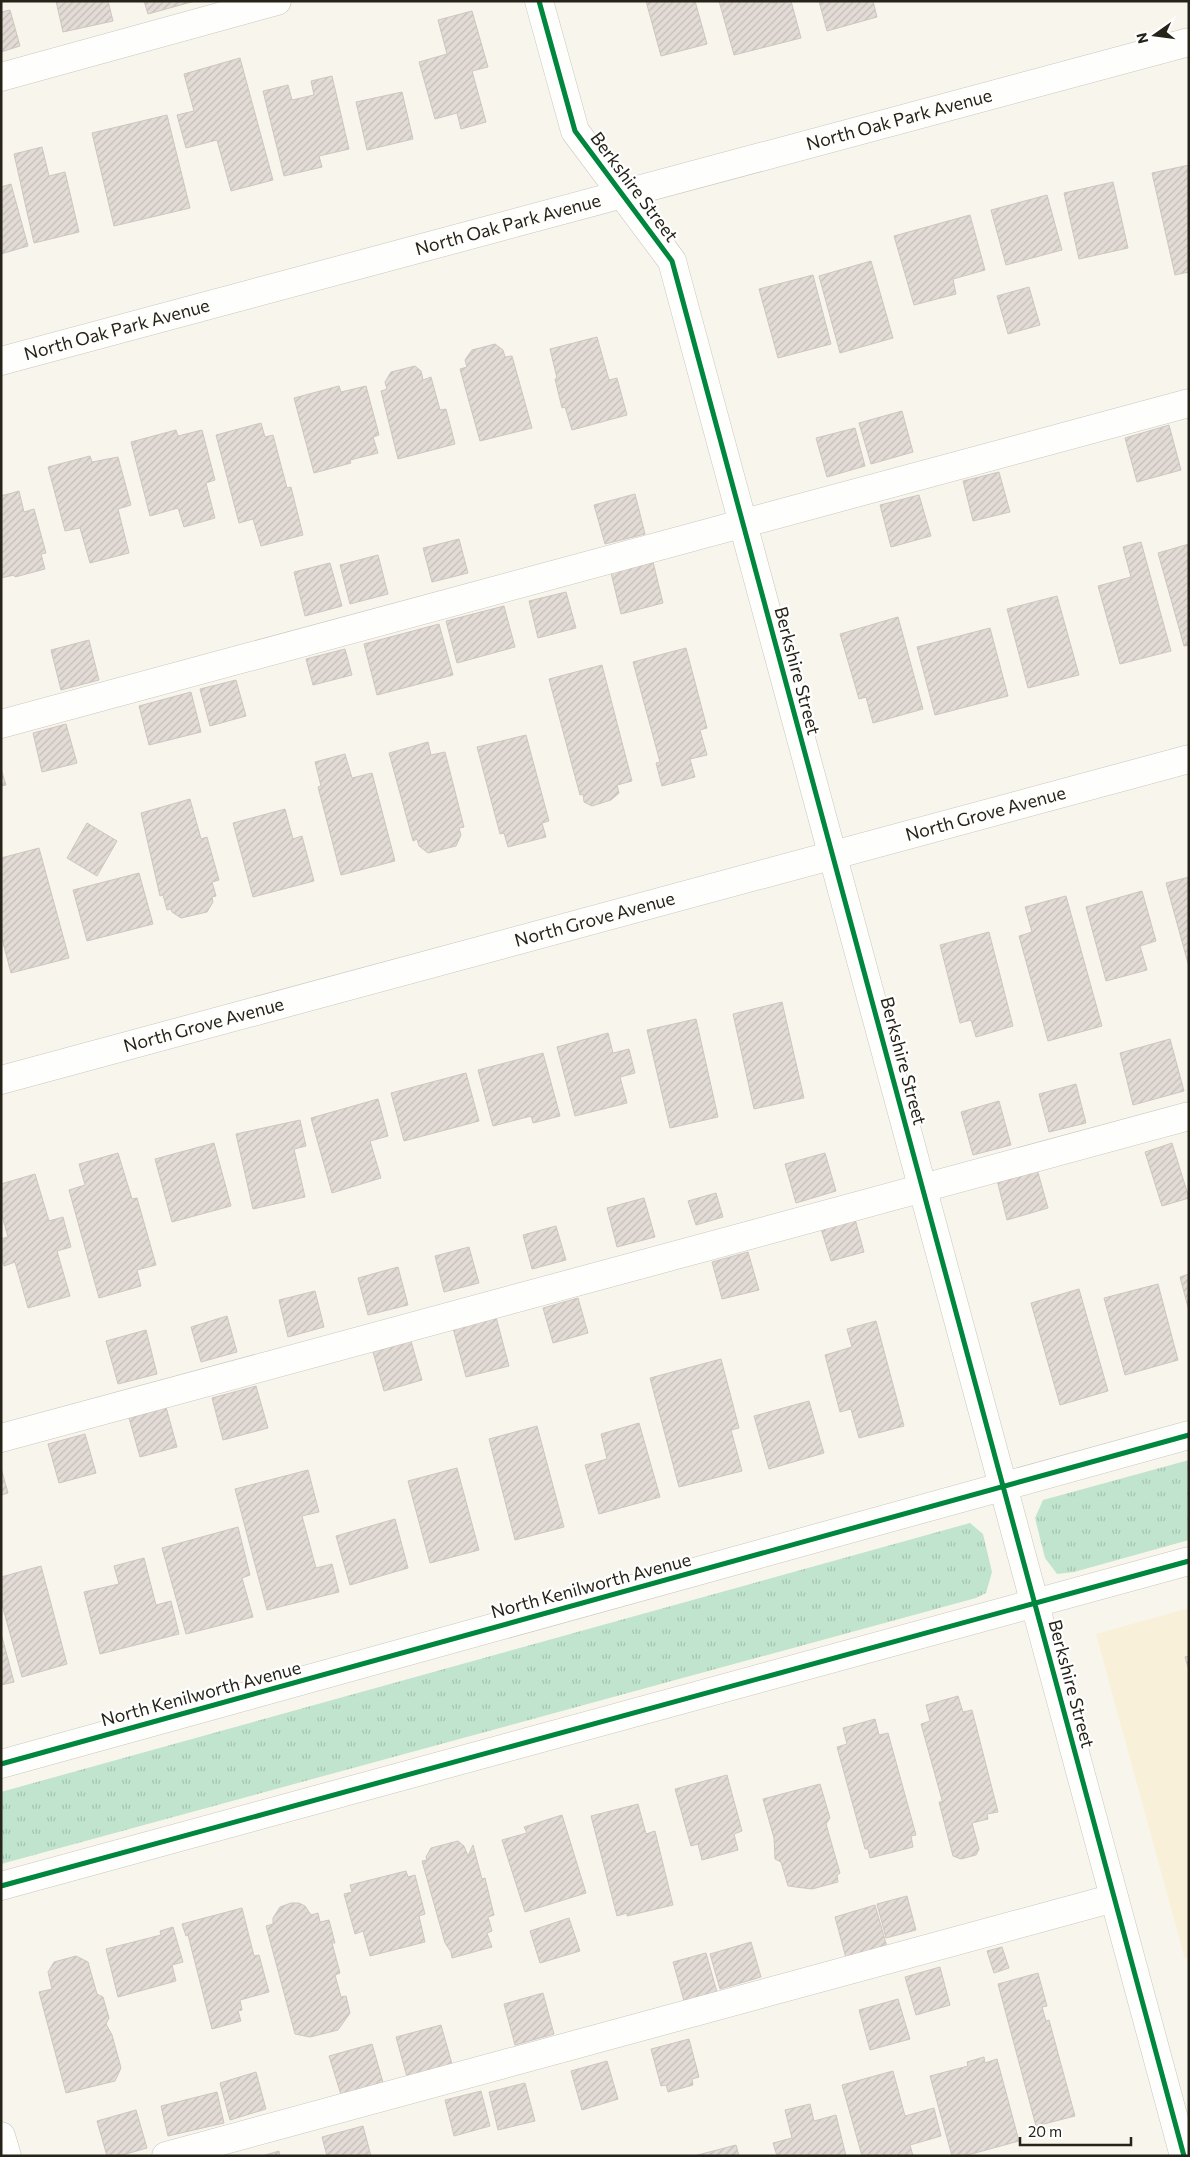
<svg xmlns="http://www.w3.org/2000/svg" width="1190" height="2157" font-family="Commissioner,sans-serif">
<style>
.built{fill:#f8f0d9}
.grass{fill:url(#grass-tufts)}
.building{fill:url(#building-hatch);stroke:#cdc7c0}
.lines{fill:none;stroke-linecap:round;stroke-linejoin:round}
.minor-casing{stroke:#c9c6bd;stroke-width:29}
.minor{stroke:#fefefc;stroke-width:28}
.cycleway-casing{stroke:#fff;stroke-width:8}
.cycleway{stroke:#00873e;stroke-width:5}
.labels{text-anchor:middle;stroke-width:4.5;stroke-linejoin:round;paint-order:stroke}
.street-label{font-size:18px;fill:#262319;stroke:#fff}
</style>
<defs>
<pattern id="grass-tufts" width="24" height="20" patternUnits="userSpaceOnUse" patternTransform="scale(1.25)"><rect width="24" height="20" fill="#c0e4ce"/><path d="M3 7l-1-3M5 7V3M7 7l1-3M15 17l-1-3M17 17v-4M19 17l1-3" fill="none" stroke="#a5c3b0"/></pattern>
<pattern id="building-hatch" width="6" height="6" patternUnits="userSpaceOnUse" patternTransform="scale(1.25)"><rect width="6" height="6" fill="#e3dcd6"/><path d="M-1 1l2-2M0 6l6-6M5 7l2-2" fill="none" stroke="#c3bcb7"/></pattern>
</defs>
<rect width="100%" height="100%" fill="#f8f5ec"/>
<path class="built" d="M1189,1608V1958L1185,1959L1096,1634Z"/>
<path class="grass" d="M1189,1460V1540L1074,1572L1057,1574L1045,1558L1035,1518L1043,1500Z
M970,1523L983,1534L992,1572L986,1593L976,1598L1,1864V1792Z"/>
<path class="building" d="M56,1H108L113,21L63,32Z
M144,1H195L148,14Z
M646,1H695L707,44L661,56Z
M719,1H772V3L791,1L801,38L734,55Z
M819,1H873L877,17L827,31Z
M10,10L20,46L1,52V12Z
M472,11L488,67L472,71L486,122L461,129L457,113L435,119L419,62L447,54L438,20Z
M240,58L273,180L231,191L217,140L186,148L177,115L194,111L184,74Z
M332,76L349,149L319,156L322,167L284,176L263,91L288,85L292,100L314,95L311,81Z
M402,92L413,139L367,150L356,102Z
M167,115L190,208L114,226L92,133Z
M42,147L49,176L65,172L79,232L34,243L14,154Z
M1189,165V272L1175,275L1152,173Z
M1113,182L1128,248L1079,259L1064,193Z
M11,184L28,246L1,254V187Z
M1047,195L1062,250L1006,265L991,210Z
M970,215L985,270L953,279L956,294L914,305L894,236Z
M871,261L893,338L840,353L819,276Z
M813,275L831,344L778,358L759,289Z
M1029,287L1040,325L1008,334L997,296Z
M597,337L609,380L617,378L627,415L572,430L565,407L562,408L555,379L557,378L550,349Z
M495,344L503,350L505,357L512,356L532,428L480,441L460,369L467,367L465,360L472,350Z
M415,366L421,371L423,380L431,377L440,410L446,409L455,444L398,459L381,391L387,389L385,382L391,372Z
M339,386L341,392L366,386L379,435L373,437L378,453L350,460L351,463L314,473L294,398Z
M902,411L913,452L871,464L859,423Z
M261,423L265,437L273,435L287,488L291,487L303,535L261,546L253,519L239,523L216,435Z
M1169,425L1181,470L1137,482L1125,438Z
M855,428L865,466L827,477L816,438Z
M176,430L178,436L202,430L215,480L206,483L215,518L184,527L178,508L150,516L131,442Z
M90,456L92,462L118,457L131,505L118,509L129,553L90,563L80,528L65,531L48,467Z
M999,472L1010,512L973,521L963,481Z
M19,491L24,512L34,509L46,553L41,554L45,569L15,577L14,575L1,578V496Z
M635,494L645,534L605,544L594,505Z
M919,495L931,536L891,547L880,505Z
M459,539L468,573L432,582L423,548Z
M1141,542L1171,651L1120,664L1098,586L1131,577L1123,547Z
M1189,544V645L1184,646L1158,553Z
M378,555L388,594L350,604L340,565Z
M653,562L663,603L621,614L611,573Z
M330,563L342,606L305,616L294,572Z
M566,592L576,628L538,638L529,601Z
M1057,596L1079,675L1028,688L1007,609Z
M504,606L515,647L457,663L446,621Z
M898,617L923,709L873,723L866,697L859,699L840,634Z
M439,624L453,675L377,695L364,644Z
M990,628L1008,696L935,715L917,647Z
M89,640L99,680L61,690L51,650Z
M686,648L707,728L700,730L707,755L690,759L695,777L662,786L656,763L660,762L633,662Z
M345,649L352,675L313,685L306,659Z
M602,665L632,781L617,785L619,793L611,800L592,806L584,802L583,794L580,795L549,679Z
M236,680L246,716L210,726L200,689Z
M191,692L201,732L149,745L139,706Z
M66,724L77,763L42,772L33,733Z
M526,735L549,821L542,823L546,837L508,847L504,833L500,834L477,747Z
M428,742L431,755L445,752L464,827L459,828L461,835L456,846L428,853L419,846L417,839L413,841L389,753Z
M345,754L352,778L372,773L395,861L341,875L318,787L321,786L315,762Z
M1,769L6,785L1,786Z
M190,799L201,839L207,837L219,880L212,882L216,896L212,897L213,902L207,912L181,918L172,912L171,909L167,910L163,895L160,896L141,813Z
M285,809L293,839L302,836L314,881L253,897L233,823Z
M87,823L117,841L97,876L67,858Z
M39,848L69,958L11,973L1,935V858Z
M139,873L153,924L87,941L73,890Z
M1189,877V967L1166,883Z
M1142,891L1156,941L1140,946L1147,970L1106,981L1086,907Z
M1066,896L1102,1026L1048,1041L1019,936L1032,932L1025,907Z
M989,932L1013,1026L976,1037L971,1020L960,1023L940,945Z
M782,1002L804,1098L754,1109L733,1014Z
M696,1019L718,1117L670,1128L647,1030Z
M608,1033L613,1053L629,1049L635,1073L620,1077L627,1103L575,1116L557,1047Z
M1170,1039L1184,1091L1133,1105L1120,1053Z
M543,1053L560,1116L533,1123L531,1116L493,1126L478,1070Z
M466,1073L479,1121L404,1141L391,1093Z
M1076,1084L1086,1123L1049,1132L1039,1094Z
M378,1099L388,1136L370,1141L381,1178L332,1193L311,1118Z
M999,1101L1011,1145L973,1155L961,1112Z
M300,1120L306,1146L294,1149L305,1197L253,1209L236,1134Z
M214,1143L231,1206L172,1222L155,1159Z
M1172,1143L1189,1198L1162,1206L1145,1152Z
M118,1153L132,1199L137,1198L156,1265L137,1270L141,1286L99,1298L69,1190L85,1185L79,1164Z
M825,1153L836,1191L796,1203L785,1164Z
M1037,1169L1048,1208L1007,1220L997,1180Z
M35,1174L49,1221L63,1217L71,1247L57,1251L70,1296L28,1308L15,1262L4,1266L1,1254V1239L8,1237L1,1212V1184Z
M716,1193L723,1217L696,1225L688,1201Z
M644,1198L655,1237L617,1247L607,1208Z
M855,1219L864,1252L831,1261L821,1229Z
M556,1226L566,1260L532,1269L523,1235Z
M469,1247L479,1283L444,1292L435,1256Z
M748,1252L759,1290L722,1299L712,1262Z
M398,1267L408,1305L368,1315L358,1278Z
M1189,1274V1311L1180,1277Z
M1158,1284L1178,1360L1125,1375L1104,1298Z
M1079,1289L1108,1391L1060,1405L1031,1303Z
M315,1291L324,1327L288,1337L279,1300Z
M578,1298L588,1333L553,1343L543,1308Z
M227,1316L237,1352L201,1362L191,1327Z
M496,1317L509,1366L466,1377L453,1328Z
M876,1321L904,1426L859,1438L851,1409L840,1412L825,1355L852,1347L847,1329Z
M146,1330L157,1374L118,1384L106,1341Z
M411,1341L422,1380L384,1391L373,1352Z
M721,1359L739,1428L731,1430L742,1471L679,1487L650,1378Z
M256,1386L268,1428L223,1440L212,1398Z
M809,1401L824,1453L769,1469L754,1416Z
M166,1407L177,1447L140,1457L129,1418Z
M639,1423L660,1497L599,1514L585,1465L607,1459L601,1434Z
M537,1426L564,1527L515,1540L489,1439Z
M85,1434L96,1473L59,1483L48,1444Z
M1,1468L8,1493L1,1495Z
M457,1468L479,1550L430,1563L408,1481Z
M308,1470L319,1512L302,1516L316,1568L332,1564L339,1592L267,1610L235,1489Z
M395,1519L408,1568L350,1585L336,1536Z
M238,1527L250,1575L242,1578L253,1617L186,1634L162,1548Z
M144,1558L156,1605L171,1601L179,1634L100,1654L84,1592L119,1584L114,1566Z
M41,1566L67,1664L22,1677L1,1601V1577Z
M1,1633L14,1682L1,1685Z
M1189,1656V1671L1185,1657Z
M958,1696L963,1712L972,1710L998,1812L987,1814L988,1819L972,1823L979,1849L976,1855L961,1859L953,1856L939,1802H942V1800L921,1724L930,1721L926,1705Z
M875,1719L879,1735L888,1733L916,1835L911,1836L913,1847L870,1858L868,1849H865L837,1747L847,1744L843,1728Z
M727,1775L742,1831L734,1834L738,1850L702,1860L698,1844L691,1846L675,1789Z
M820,1784L830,1818L826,1824L840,1873L837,1875L838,1882L812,1889L788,1886L781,1862L775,1859L774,1838L763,1799Z
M638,1804L646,1834L655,1831L673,1905L627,1916V1913L617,1916L591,1816Z
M562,1815L586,1893L525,1912L502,1840L527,1833L524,1827Z
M458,1841L464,1846L468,1856L473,1845L482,1879L485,1878L494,1915L488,1917L492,1931L487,1933L492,1947L452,1958L451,1952L445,1943L422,1861L427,1860L426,1857L431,1848Z
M406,1871L408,1877L415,1875L425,1914L419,1916L425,1942L370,1956L363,1931L355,1934L344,1894L352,1892L350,1885Z
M907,1896L916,1930L886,1938L877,1904Z
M291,1903H299L305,1906L311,1915L318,1913L320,1922L329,1920L335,1943H332L340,1973L335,1975L341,1997L346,1996L350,2013L338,2030L310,2037L295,2034L266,1926L273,1924V1918L280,1907Z
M875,1905L887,1947L846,1958L835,1917Z
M242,1908L254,1956L259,1955L269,1992L240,2000L242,2010L238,2011L241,2021L212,2029L188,1935L186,1936L182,1924Z
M569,1918L580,1951L540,1963L530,1931Z
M173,1927L183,1962L172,1965L176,1981L118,1997L106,1949L161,1935L160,1931Z
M751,1942L761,1977L720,1989L710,1954Z
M1002,1947L1009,1968L994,1973L987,1951Z
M706,1953L717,1992L684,2001L673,1962Z
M76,1956L88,1962L97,1994L103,1997L109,2018L106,2024L112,2035L121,2068L115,2081L66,2093L39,1992L52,1989L48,1972L54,1962Z
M940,1967L950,2005L916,2015L905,1977Z
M1038,1973L1047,2006L1042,2007L1046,2021L1049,2020L1075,2116L1036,2126L998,1984Z
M543,1993L554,2034L515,2045L504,2004Z
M898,1999L910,2039L870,2050L859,2010Z
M441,2025L452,2064L407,2077L396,2037Z
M689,2039L699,2077L692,2079L693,2085L668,2092L666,2085L661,2086L651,2049Z
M372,2044L384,2086L342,2098L329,2056Z
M984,2057L985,2063L997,2059L1019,2141L964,2156H952L930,2076L968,2066L967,2062Z
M607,2061L618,2099L582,2110L571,2071Z
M893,2071L905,2116L934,2108L941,2136L910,2145L913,2156H862L842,2085Z
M256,2072L266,2109L230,2120L220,2083Z
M525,2083L535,2121L498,2130L489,2092Z
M481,2091L490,2126L454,2136L445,2100Z
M217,2092L224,2123L168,2136L161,2106Z
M810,2104L814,2121L836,2115L846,2156H777L773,2143L792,2138L785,2110Z
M136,2110L147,2148L119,2156H107L97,2121Z
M363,2126L371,2156H327L322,2137Z
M736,2145L739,2156H694Z
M279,2151L280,2156H262Z"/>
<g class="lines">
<defs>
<g id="minor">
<path d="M539,1L575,131L672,261L1184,2156"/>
<path d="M1,77L277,1"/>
<path id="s1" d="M1,361L1189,42"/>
<path d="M1,724L1189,403"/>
<path id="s2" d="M1,1080L1189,759"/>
<path d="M1,1438L1189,1116"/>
<path d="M1,1764L1189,1435"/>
<path d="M1,1886L1189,1561"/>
<path d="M1,2136L7,2156"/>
<path d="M166,2156L1114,1898"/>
</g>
</defs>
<use href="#minor" class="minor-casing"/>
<use href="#minor" class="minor"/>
<defs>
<path id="cycleway" d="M539,1L575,131L672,261L1184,2156
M1,1764L1189,1435
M1,1886L1189,1561"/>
</defs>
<use href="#cycleway" class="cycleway-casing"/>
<use href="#cycleway" class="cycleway"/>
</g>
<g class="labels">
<g class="street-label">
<text dy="6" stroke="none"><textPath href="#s1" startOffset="930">North Oak Park Avenue</textPath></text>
<text transform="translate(634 187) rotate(53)" y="6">Berkshire Street</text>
<text dy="6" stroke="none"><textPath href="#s1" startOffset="525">North Oak Park Avenue</textPath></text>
<text dy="6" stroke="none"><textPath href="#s1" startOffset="120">North Oak Park Avenue</textPath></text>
<text transform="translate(797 671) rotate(75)" y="6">Berkshire Street</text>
<text dy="6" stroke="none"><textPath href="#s2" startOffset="1020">North Grove Avenue</textPath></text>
<text dy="6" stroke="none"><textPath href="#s2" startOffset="615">North Grove Avenue</textPath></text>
<text dy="6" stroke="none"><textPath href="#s2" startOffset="210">North Grove Avenue</textPath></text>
<text transform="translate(903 1061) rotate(75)" y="6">Berkshire Street</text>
<text transform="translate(591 1586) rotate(-15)" y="6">North Kenilworth Avenue</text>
<text transform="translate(1071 1684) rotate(75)" y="6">Berkshire Street</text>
<text transform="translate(201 1694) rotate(-15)" y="6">North Kenilworth Avenue</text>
</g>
</g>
<rect width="1190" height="2157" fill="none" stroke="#262319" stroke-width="5"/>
<g transform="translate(1155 35) rotate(256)" stroke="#ffffff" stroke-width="4" paint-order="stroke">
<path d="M0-4L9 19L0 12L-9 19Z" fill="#262319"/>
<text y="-8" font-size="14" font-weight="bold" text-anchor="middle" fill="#262319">N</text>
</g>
<path d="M1020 2137v8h111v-8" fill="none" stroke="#262319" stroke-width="2.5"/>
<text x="1028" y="2137" font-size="15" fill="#262319" stroke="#ffffff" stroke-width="4" paint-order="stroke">20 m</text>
</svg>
